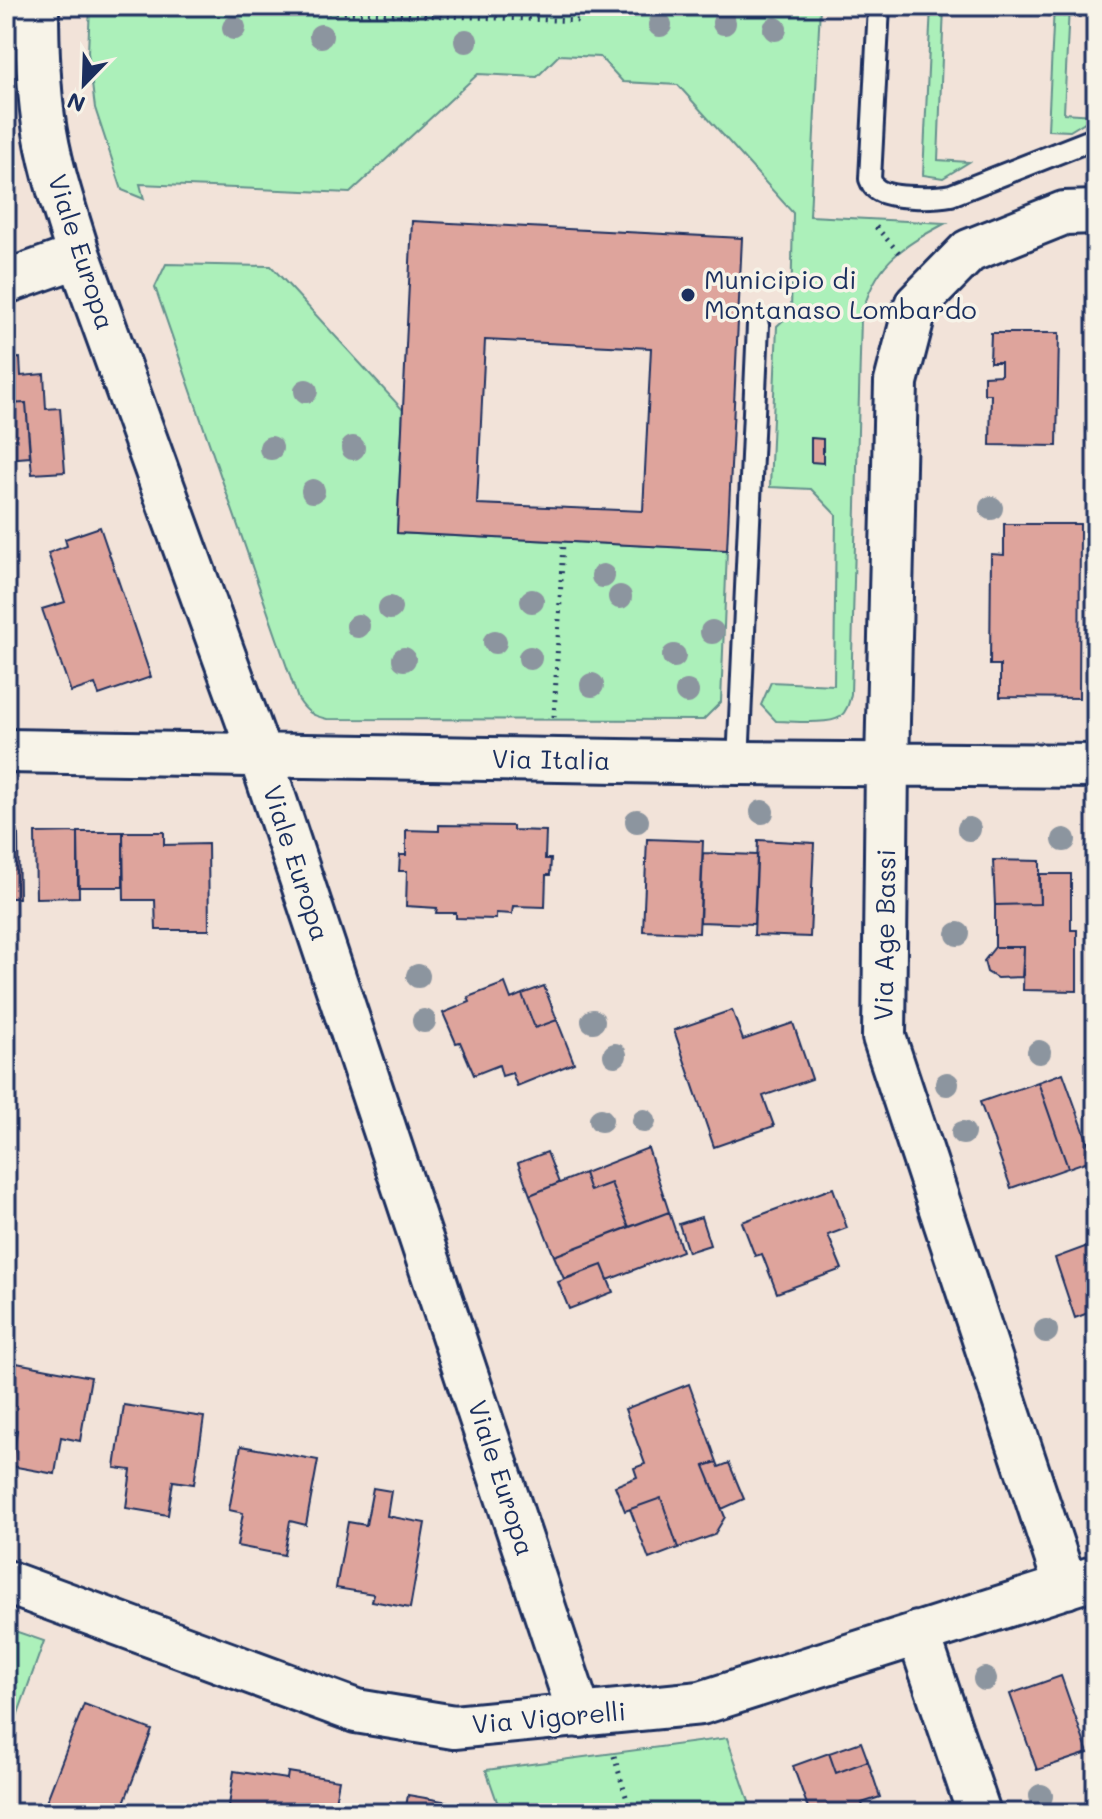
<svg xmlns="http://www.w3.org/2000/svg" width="1102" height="1819" font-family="Mali,sans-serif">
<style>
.green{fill:#acf0ba;stroke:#64908c;stroke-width:2}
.building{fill:#dea49c;stroke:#1b2f5e;stroke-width:2;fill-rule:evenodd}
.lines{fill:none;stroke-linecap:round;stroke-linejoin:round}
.service-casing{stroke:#1b2f5e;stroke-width:26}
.minor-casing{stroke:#1b2f5e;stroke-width:48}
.path{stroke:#1b2f5e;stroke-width:5;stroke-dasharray:2 6;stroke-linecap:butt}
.service{stroke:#f7f3e8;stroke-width:20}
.minor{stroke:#f7f3e8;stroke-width:42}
.tree{fill:#8c959f}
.poi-dot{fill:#1b2f5e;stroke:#f7f3e8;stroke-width:3}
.labels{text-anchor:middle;stroke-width:7;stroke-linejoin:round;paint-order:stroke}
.street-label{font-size:26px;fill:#1b2f5e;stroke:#f7f3e8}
.poi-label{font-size:26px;fill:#1b2f5e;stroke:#f7f3e8;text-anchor:start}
</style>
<rect width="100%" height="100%" fill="#f2e3d9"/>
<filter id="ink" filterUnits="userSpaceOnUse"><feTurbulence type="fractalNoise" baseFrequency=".0125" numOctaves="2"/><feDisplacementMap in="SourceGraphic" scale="16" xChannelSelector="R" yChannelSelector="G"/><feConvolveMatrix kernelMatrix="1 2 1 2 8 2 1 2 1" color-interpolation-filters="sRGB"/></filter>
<g filter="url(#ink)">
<path class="green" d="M90,6H820L810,216L946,223C899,248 874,264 861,318L851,694C849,703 847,711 840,717C828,725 791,721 776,721L761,705L771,682L834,685L836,515L811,489L770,487L777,326L791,313L793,213L678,85L623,82L600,57L559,55L537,77L478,74L350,193L140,184L144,199L122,190L95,108L88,52Z
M931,6H944L938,160L969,162L943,178L923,175Z
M1054,6H1069L1064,113L1096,115L1070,131L1048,130Z
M166,264L271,266L403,410L397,533L727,550L721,702L703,720L327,719C313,716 306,712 298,699L155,287Z
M6,1628L44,1641L6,1747Z
M727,1738L753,1813H501L486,1770Z"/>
<path class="building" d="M412,221L742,238L727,550L397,533ZM485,340L651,348L643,511L477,504Z
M991,333H1059L1057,446L990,445L991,394H984V376L1001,375V362H990Z
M20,358L21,376L44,374L46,409L60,408L65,472L32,474L26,403L6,404V359Z
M26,403L30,457L6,459V404Z
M811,438L823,439V463L811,462Z
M1004,524H1080L1079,698L1000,697V665H990L991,554L1004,555Z
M100,527L151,677L99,695L95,684L71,692L42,609L65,602L48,553L67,546L65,539Z
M439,825L513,826V830L546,831L545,859H551L550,875H546L545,907L513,906L512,914L496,913V919L456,918V913H436L437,908L406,906L407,871H399L400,855H406V830L439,831Z
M78,832L79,897L36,898L35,833Z
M78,832H123V887H78Z
M123,832H164V845L208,844L209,930H156L155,900H124Z
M6,833H18L19,898H6Z
M647,839L703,841L699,933L643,931Z
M758,840L814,843L810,937L754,935Z
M703,853L757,855L754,924L700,922Z
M993,860L1040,861V904L995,905Z
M1039,874H1071V930H1077V991L1023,990L1024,947H995V905L1040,904Z
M995,947H1024L1022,977L997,978L987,972L984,961Z
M505,983L511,999L522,994L535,1028L557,1020L574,1063L517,1086L512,1073L502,1076L499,1065L474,1075L460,1042L456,1043L443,1013L470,1002L468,997Z
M544,986L557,1020L535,1028L522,994Z
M732,1010L743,1040L793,1023L812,1079L763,1096L774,1126L714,1147L674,1030Z
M1063,1073L1094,1159L1068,1168L1038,1082Z
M1038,1082L1068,1168L1011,1188L980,1102Z
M648,1148L669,1212L629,1227L611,1183L590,1191L584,1173Z
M547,1152L559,1183L530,1195L518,1163Z
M584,1173L590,1191L611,1183L629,1227L554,1256L530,1195Z
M833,1188L847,1228L828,1235L842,1269L777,1293L762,1254L755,1256L742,1222Z
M669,1212L682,1251L608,1280L602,1265L564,1279L554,1256Z
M701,1217L710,1245L688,1252L679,1224Z
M1093,1244L1096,1251V1310L1075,1318L1055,1258Z
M602,1265L613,1292L569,1309L558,1282Z
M11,1362L91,1377L80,1441L61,1437L55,1474L11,1466L17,1430L6,1427V1390Z
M689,1384L717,1462L704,1466L725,1517L714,1535L678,1548L661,1498L625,1511L615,1486L637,1477L634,1468L645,1464L625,1409Z
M124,1405L204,1417L194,1484L173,1481L168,1515L126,1508L131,1470L115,1468Z
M241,1446L318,1460L306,1525L290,1521L284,1555L237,1546L243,1513L229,1510Z
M717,1462L719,1467L729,1463L744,1499L722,1509L704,1466Z
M373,1488L391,1491L387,1516L425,1523L410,1608L372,1601L374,1594L336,1588L348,1522L366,1525Z
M661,1498L678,1548L649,1559L630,1509Z
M1061,1676L1088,1753L1037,1770L1010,1694Z
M84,1704L152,1730L120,1813H42Z
M861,1742L868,1761L836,1773L829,1753Z
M829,1753L836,1773L868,1761L880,1797L862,1803L865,1813H810L793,1766Z
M234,1771L287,1779L288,1772L339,1780L333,1813H228Z
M408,1795L449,1802L447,1813H405Z"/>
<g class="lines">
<defs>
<path id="service" d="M879,6L870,179C873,185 872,186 878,190C892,199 935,198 951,195L1096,138
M738,763L758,325"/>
<path id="minor" d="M37,6C37,44 38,80 43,118C49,165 65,210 79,256L260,755L580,1716
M6,282L79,256
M6,751L738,763L1096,766
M6,1582L356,1711L454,1727L701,1703L1096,1577
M1066,1587L884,1037L887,764L896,382L916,305L969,251L1064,213L1096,212
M918,1633L979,1813"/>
</defs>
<use href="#service" class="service-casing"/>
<use href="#minor" class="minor-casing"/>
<path class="path" d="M168,6L581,21
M911,9L1096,16
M876,227L901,255
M554,717L563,542
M614,1756L631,1813"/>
<use href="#service" class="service"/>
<use href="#minor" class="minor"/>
</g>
<g class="tree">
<circle cx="724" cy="23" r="12"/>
<circle cx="660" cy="25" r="12"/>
<circle cx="234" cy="28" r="12"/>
<circle cx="775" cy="29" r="12"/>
<circle cx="321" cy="36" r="12"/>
<circle cx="466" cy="41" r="12"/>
<circle cx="306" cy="391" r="12"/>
<circle cx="271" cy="448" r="12"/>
<circle cx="353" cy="448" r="12"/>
<circle cx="313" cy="491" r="12"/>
<circle cx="991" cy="508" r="12"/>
<circle cx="603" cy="576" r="12"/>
<circle cx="620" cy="597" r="12"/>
<circle cx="532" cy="601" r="12"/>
<circle cx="390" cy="608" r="12"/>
<circle cx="358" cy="626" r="12"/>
<circle cx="712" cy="632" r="12"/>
<circle cx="495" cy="642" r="12"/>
<circle cx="674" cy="656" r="12"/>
<circle cx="530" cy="658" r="12"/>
<circle cx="404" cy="659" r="12"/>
<circle cx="592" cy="685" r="12"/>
<circle cx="687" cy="692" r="12"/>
<circle cx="762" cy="812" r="12"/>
<circle cx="637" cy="821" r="12"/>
<circle cx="969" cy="829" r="12"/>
<circle cx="1064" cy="840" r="12"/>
<circle cx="958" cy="934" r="12"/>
<circle cx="418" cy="976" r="12"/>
<circle cx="424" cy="1021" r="12"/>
<circle cx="593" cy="1021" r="12"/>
<circle cx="1039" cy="1052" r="12"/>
<circle cx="615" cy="1055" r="12"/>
<circle cx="947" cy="1084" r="12"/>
<circle cx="601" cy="1120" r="12"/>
<circle cx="644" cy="1121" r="12"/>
<circle cx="963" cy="1133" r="12"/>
<circle cx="1046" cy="1331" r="12"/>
<circle cx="985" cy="1679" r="12"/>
<circle cx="1041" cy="1796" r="12"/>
</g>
</g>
<circle class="poi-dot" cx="688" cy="295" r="8"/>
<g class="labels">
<g class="street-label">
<text transform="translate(81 252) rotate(72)" y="9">Viale Europa</text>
<text transform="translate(551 760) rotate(1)" y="9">Via Italia</text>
<text transform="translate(296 863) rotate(72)" y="9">Viale Europa</text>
<text transform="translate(885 935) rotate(-89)" y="9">Via Age Bassi</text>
<text transform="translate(501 1478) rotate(72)" y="9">Viale Europa</text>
<text transform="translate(549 1718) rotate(-5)" y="9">Via Vigorelli</text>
</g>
<g class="poi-label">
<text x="704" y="289">Municipio di<tspan x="704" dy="30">Montanaso Lombardo</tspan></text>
</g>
</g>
<rect width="1102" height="1819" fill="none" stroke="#f7f3e8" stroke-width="32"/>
<rect x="16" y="16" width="1070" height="1787" fill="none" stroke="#1b2f5e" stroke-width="3" filter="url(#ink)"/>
<g transform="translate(84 84) rotate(203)" stroke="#f7f3e8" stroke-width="6" paint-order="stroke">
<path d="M0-6L14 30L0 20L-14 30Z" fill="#1b2f5e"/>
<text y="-12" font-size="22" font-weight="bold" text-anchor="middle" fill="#1b2f5e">N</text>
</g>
</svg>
